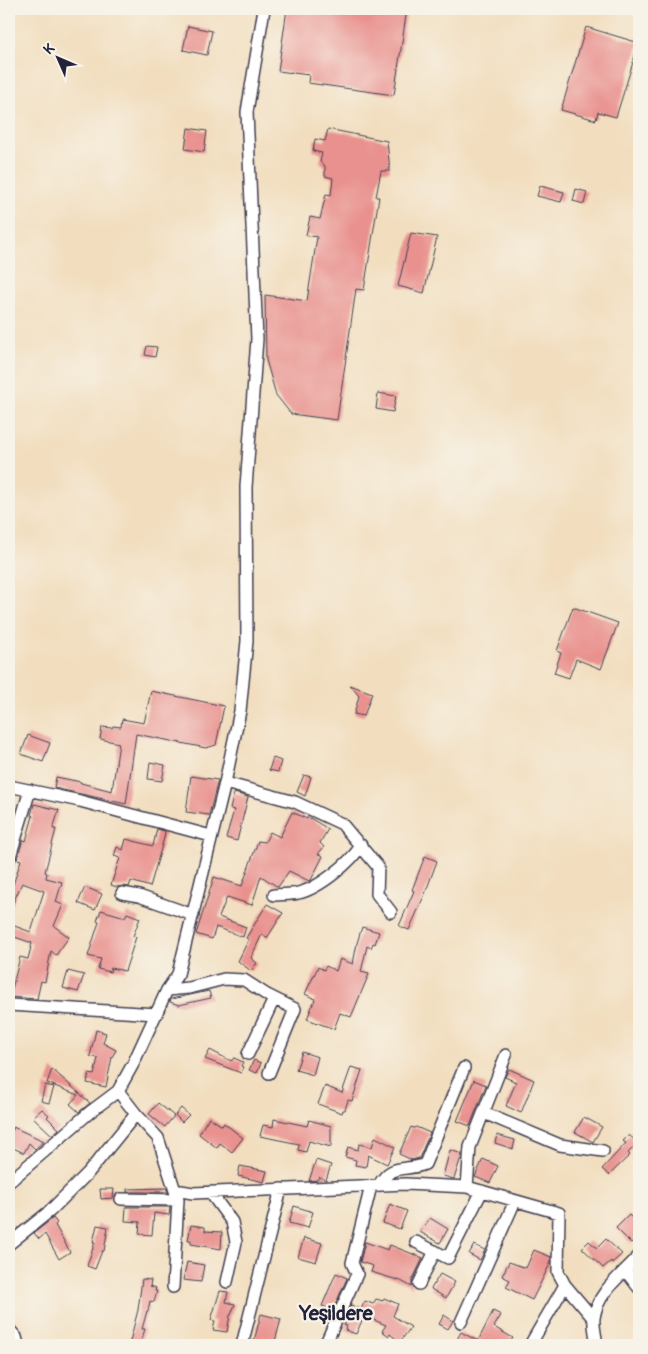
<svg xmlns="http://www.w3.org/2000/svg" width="648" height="1354" font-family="Pangolin,sans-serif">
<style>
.building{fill:#e9918e}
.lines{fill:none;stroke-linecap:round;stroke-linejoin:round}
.minor-casing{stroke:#413e4f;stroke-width:14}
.minor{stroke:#fff;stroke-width:11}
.labels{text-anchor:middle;stroke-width:4.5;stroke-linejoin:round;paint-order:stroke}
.district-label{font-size:20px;font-weight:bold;fill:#22223b;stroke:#f7f3e8}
</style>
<rect width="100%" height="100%" fill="#f7f3e8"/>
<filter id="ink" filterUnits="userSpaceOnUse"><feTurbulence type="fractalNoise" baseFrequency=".02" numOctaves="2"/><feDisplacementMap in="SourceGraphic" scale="10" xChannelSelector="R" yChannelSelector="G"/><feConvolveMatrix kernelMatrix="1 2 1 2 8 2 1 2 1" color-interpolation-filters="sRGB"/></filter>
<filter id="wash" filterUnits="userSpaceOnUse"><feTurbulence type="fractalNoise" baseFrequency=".0096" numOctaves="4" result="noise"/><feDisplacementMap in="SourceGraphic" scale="20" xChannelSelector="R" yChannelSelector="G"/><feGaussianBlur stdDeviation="1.12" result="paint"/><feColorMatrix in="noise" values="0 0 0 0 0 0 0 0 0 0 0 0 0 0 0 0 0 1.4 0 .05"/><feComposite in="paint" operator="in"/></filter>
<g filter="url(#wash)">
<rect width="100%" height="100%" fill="#f2debf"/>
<g id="blocks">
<path class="building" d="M287,9H407L394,95L308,83L309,75L278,71Z
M188,26L212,31L207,55L183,50Z
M586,27L639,43L616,117L598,112L596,120L561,110Z
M188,128L207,131L204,152L185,149Z
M328,129L387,141L390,171H381L376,197H379L364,290L356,289L337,420L291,414L276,395L266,360L265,295L307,301L317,237L306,235L310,217L320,219L326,194L331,195L333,178L325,176V166L320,162L322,153L313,151L315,139L325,141Z
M540,186L564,192L561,202L537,196Z
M576,189L587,192L584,204L573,201Z
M411,233L437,237L424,293L398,286Z
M147,346L157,347L155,357L145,355Z
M378,393L396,396L393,412L376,409Z
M573,607L618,623L601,669L576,659L569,678L554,673L561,653L557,651Z
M350,685L372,693L364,716L354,714L359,696Z
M151,691L224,706L216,745L206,748L136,734L126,804L54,788L56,777L81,782V783L112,791L119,743L100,739L102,727L112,728L113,726L121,727L122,719L144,723Z
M28,735L50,743L43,762L21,754Z
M273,758L281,761L278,772L269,770Z
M150,762L165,765L162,781L148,779Z
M304,775L311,777L305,796L297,792Z
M191,776L218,780L209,815L186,812Z
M234,793L248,797L237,841L226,838L234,810L230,809Z
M34,804L59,810L53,829H56L45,872L47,873L46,878L62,882L56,902L63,905L54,926L69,937L56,955L51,951L45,982L41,981L37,999L10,997L20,957L28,959L32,943L9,935V924L31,932L44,891L22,883L9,912V889L11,884L13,885L21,860L17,859L23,840L26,841L33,816L31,815Z
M292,812L307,819L308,817L315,821L328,829L320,843L324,847L318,854L323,856L311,880L309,881L289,871L278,887L261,876L252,905L227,897L219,917L246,927L243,937L216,927L212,939L196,934L214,877L242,886L258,841L265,842L270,832L280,837Z
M157,829L165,831L164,838L150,887L131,881L129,887L123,886L117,887L111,885L120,858L114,856L117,847L123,850L126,839L153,846Z
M425,856L437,861L425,894L409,930L399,926L414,891L412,890Z
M85,887L102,894L95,910L78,903Z
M267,904L283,913L267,938L262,934L251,958L257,963L251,971L238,961L249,939L246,938Z
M101,910L125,917L127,913L140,918L133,936L136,937L125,971L111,968L110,972L98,969L101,959L88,956L99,922L97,921Z
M362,927L379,932L375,944L373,943L371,948L367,946L361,972L369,974L351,1017L340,1013L334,1029L307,1019L315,999L305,994L318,967L324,970L326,966L336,971L340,959L353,964L357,943Z
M68,971L84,975L78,992L63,988Z
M209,991L211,998L179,1005L170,1002L171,999Z
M96,1030L106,1033L103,1043L116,1050L112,1057L106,1087L87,1083L89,1074L94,1075L98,1058L90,1056Z
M210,1050L231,1061L234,1058L243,1062L241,1066L243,1067L241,1073L205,1059Z
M302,1052L318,1057L313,1075L296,1070Z
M254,1060L261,1063L257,1073L249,1070Z
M351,1067L362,1070L352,1101L348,1100L345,1110H343L342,1113L318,1104L325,1086L342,1093Z
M52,1069L79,1093L90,1103L79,1112L70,1104L78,1095L47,1083Z
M509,1069L534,1080L521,1113L506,1106L516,1082L505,1077Z
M474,1080L486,1085L470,1126L457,1121Z
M45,1085L54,1087L49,1103L41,1101Z
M158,1103L174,1116L165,1127L149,1114Z
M181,1108L189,1115L182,1122L175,1115Z
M42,1109L49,1115L47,1117L59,1129L52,1135L33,1117Z
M209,1117L222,1126L224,1123L243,1138L232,1152L220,1143L217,1148L199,1134Z
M584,1117L602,1127L593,1142L575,1132Z
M274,1119L307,1126L309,1120L331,1126V1147L309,1141L306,1152L298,1150L299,1144L260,1136L263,1125L273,1127Z
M14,1127L15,1128L44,1141L35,1149L29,1143L24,1153L9,1146V1137Z
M411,1127L414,1128L416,1127L430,1133L419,1158L412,1160L399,1154Z
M497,1135L515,1140L513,1149L495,1143Z
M629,1135L638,1143L628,1153L630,1155L609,1175L602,1169L626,1143L623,1141Z
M375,1137L395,1147L387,1164L368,1155L366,1167L355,1165L356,1160L345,1157L348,1147L358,1150L359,1144L372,1147Z
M450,1150L462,1154L454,1179L443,1176Z
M483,1159L498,1166L490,1183L475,1177Z
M316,1160L331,1165L326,1180L319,1177L317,1180L309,1181Z
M240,1166L267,1171L264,1182L238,1176Z
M166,1188L168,1192H127V1189Z
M100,1189H114L113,1198L101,1199Z
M390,1204L407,1211L400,1229L383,1223Z
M294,1206L313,1212L308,1228L289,1223Z
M126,1207H170L169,1215L154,1213L152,1235L139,1234L140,1222L125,1221Z
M629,1215L639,1225V1235L631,1243L616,1228Z
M53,1218L57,1223L55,1225L70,1252L59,1259L45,1234L39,1239L34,1233Z
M430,1218L448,1229L440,1243L420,1232Z
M97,1225L108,1227L104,1251H102L95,1269L87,1266L95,1242H93Z
M191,1225L205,1227V1231L222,1232L221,1249L191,1244V1240H188Z
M304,1238L322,1243L316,1262L298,1257Z
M606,1239L622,1254L612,1263L611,1261L603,1268L582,1248L589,1241L597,1248Z
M365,1242L388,1250L390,1245L423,1258L412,1281V1287L401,1281L371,1272L373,1266L360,1262Z
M474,1245L485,1250L480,1260L469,1254Z
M534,1250L551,1257V1262L532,1300L506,1287L510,1280L502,1276L509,1262L526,1268Z
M187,1262L204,1265L201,1282L183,1280Z
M336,1273L347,1278L333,1310L322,1306Z
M440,1274L455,1282L446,1298L431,1289Z
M142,1279L151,1280L150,1286L156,1288L155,1291H157L154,1302L150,1301L148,1311H147L142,1329H145L140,1345H129L138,1310Z
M220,1291L228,1292L226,1302L235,1304L231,1315H230L227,1332L213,1330L215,1321L211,1320Z
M384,1298L398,1304L393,1316L411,1327L400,1342L390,1334L389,1336L382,1331L386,1325L364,1316L356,1334L345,1330L347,1326L344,1325L345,1323L344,1322L351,1305L361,1309L365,1301L373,1304L376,1299L383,1301Z
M493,1311L501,1315L494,1327L513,1338L508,1345H454L461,1332L478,1341Z
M261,1314L281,1319L274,1345H253Z
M444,1315L453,1321L448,1329L439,1324Z"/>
</g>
</g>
<g filter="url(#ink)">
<use href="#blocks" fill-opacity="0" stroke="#413e4f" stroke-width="1"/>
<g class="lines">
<defs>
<path id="minor" d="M225,783L295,802L342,824L378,867L377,894L391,912
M9,786L80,801L211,836
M9,860L30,790
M122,893L139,896L193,915
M274,895C282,894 291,895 298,893C318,889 352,862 361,845
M167,990L189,988L224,979L244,980L267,995L295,1009L269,1073
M9,1005L157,1014
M248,1054L274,999
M118,1091L136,1114L158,1138L178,1200L173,1287
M484,1113L560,1145L603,1151
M9,1182L90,1112L118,1091L133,1064L167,990L178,974L225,783L240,711L247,641L246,487L257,339L247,112L264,9
M379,1185C392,1162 405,1172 425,1164L464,1068
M467,1187L470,1147L506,1055
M175,1190L193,1193L406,1184L467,1187L559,1213L558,1272L565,1285L593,1318
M210,1192L232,1222L236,1242L227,1282
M121,1199L178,1200
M416,1242L448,1258L482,1191
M9,1244L50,1211L88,1173L136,1114
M625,1270L639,1288
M419,1284L435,1251
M461,1322L515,1201
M9,1329L16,1337L18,1345
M242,1345L281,1189
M325,1345L357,1274L352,1263L371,1186
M530,1345L565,1285
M597,1345C596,1337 593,1326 594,1318C597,1292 623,1274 639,1256"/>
</defs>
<use href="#minor" class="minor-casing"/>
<use href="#minor" class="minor"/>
</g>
</g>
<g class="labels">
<g class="district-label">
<text x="336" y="1320">Yeşildere</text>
</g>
</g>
<rect width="648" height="1354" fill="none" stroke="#f7f3e8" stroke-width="30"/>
<g transform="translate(58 58) rotate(315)" stroke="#f7f3e8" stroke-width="4" paint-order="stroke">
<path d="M0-4L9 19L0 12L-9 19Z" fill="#22223b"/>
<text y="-8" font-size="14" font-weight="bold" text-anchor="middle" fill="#22223b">K</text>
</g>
</svg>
